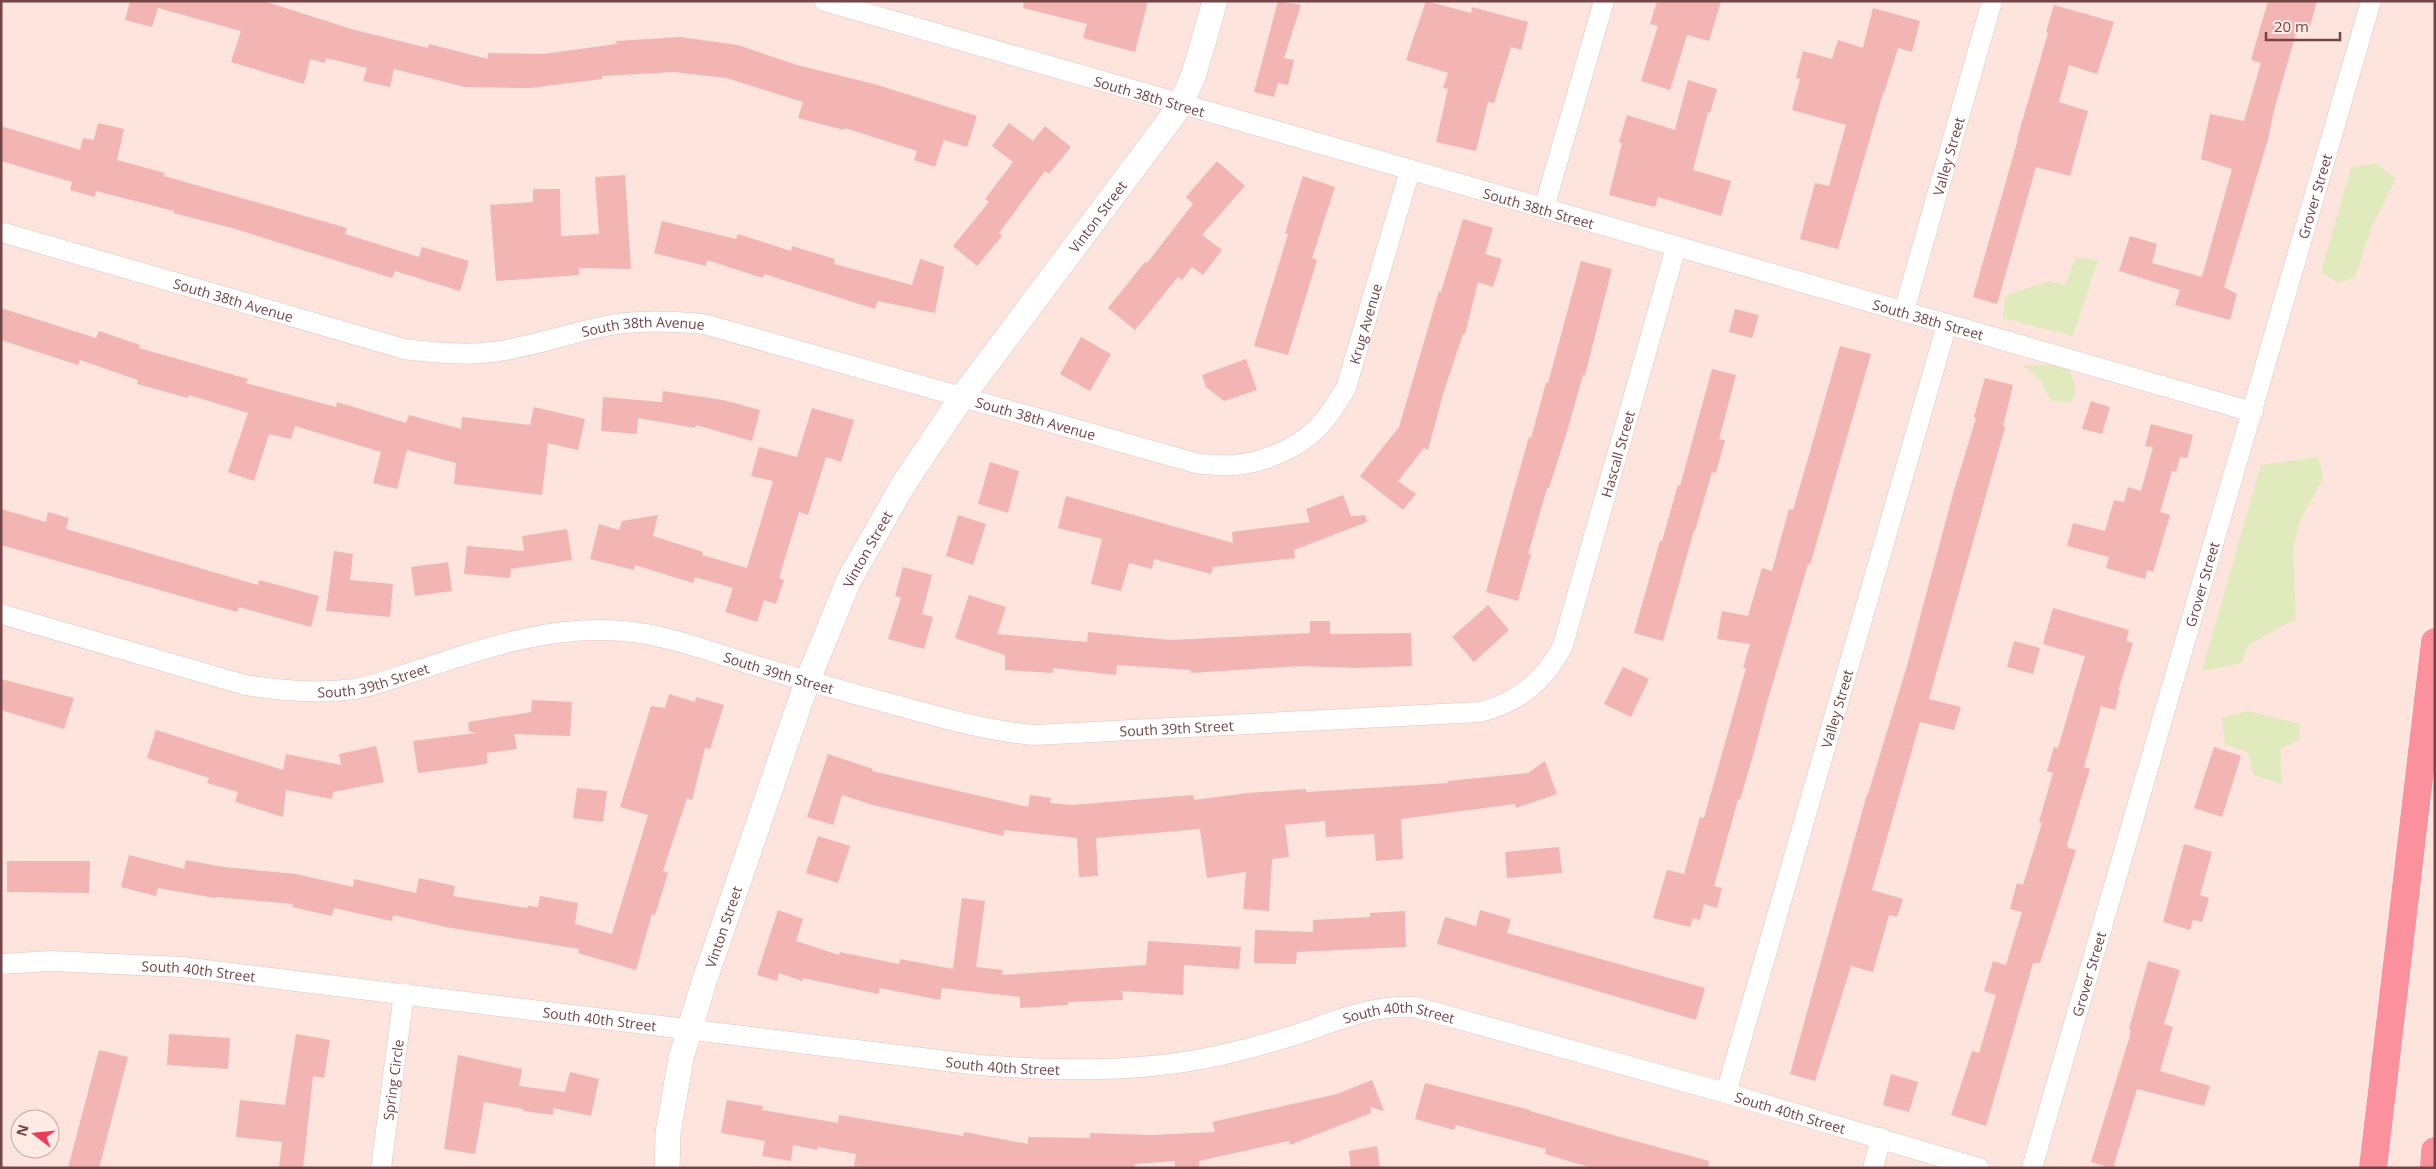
<svg xmlns="http://www.w3.org/2000/svg" width="2436" height="1169" font-family="'Open Sans',sans-serif">
	<rect width="100%" height="100%" fill="#fde4dd"/>
	<path fill="#e0eabc" d="M 2376,163 L 2396,179 L 2371,228 L 2355,277 L 2338,283 L 2321,272 L 2351,168 Z
		M 2076,257 L 2098,260 L 2073,336 L 2003,318 L 2005,296 L 2049,281 L 2065,285 Z
		M 2023,365 L 2068,365 L 2076,393 L 2071,402 L 2051,401 L 2040,380 Z
		M 2318,457 L 2323,478 L 2299,523 L 2293,550 L 2296,619 L 2248,645 L 2242,663 L 2202,671 L 2261,465 Z
		M 2248,711 L 2300,724 L 2299,740 L 2280,749 L 2282,784 L 2254,775 L 2248,752 L 2225,745 L 2222,718 Z"/>
	<path fill="#f3b5b4" d="M 130,1 L 264,1 L 351,29 L 428,48 L 429,44 L 488,59 L 488,53 L 543,54 L 617,44 L 616,41 L 680,37 L 738,45 L 797,65 L 874,84 L 977,116 L 967,147 L 944,140 L 935,167 L 914,160 L 917,151 L 845,128 L 844,130 L 798,118 L 803,102 L 726,78 L 674,72 L 602,76 L 602,79 L 530,88 L 465,87 L 394,69 L 390,87 L 363,81 L 367,68 L 326,58 L 325,63 L 310,59 L 304,84 L 231,62 L 241,31 L 158,8 L 152,27 L 125,20 Z
		M 1024,1 L 1148,1 L 1135,52 L 1083,38 L 1087,24 L 1023,8 Z
		M 1278,1 L 1301,5 L 1284,58 L 1294,60 L 1288,85 L 1278,83 L 1274,97 L 1254,92 Z
		M 1426,1 L 1471,13 L 1472,7 L 1528,22 L 1521,50 L 1511,47 L 1494,103 L 1488,102 L 1476,151 L 1436,142 L 1448,89 L 1443,88 L 1448,73 L 1406,60 Z
		M 1657,1 L 1721,1 L 1709,41 L 1687,35 L 1670,90 L 1641,81 L 1658,26 L 1650,24 Z
		M 2268,1 L 2317,1 L 2309,29 L 2298,26 L 2274,110 L 2268,139 L 2224,287 L 2237,294 L 2230,320 L 2175,305 L 2180,290 L 2119,271 L 2130,236 L 2157,244 L 2152,263 L 2202,277 L 2232,169 L 2201,159 L 2210,114 L 2244,121 L 2261,63 L 2251,60 Z
		M 2054,5 L 2114,22 L 2097,74 L 2069,65 L 2059,102 L 2088,111 L 2070,176 L 2036,167 L 1997,304 L 1973,297 L 2018,139 L 2017,139 L 2048,33 L 2046,32 Z
		M 1873,8 L 1920,21 L 1912,52 L 1898,48 L 1884,93 L 1883,93 L 1838,249 L 1800,239 L 1815,183 L 1829,186 L 1846,125 L 1792,110 L 1800,79 L 1796,78 L 1803,51 L 1832,59 L 1838,40 L 1863,48 Z
		M 1688,80 L 1717,89 L 1710,113 L 1708,112 L 1693,170 L 1731,181 L 1721,216 L 1658,197 L 1655,207 L 1609,195 L 1622,143 L 1619,142 L 1627,115 L 1675,130 Z
		M 98,123 L 124,129 L 117,160 L 165,173 L 164,176 L 347,228 L 345,234 L 419,257 L 422,247 L 469,261 L 460,291 L 395,271 L 392,278 L 232,228 L 173,213 L 174,211 L 96,191 L 95,197 L 70,190 L 72,182 L 1,161 L 1,126 L 80,150 L 83,138 L 94,140 Z
		M 1009,123 L 1033,141 L 1045,126 L 1071,147 L 1049,174 L 1045,171 L 999,233 L 1002,236 L 977,266 L 953,246 L 989,202 L 985,199 L 1013,162 L 992,146 Z
		M 1217,161 L 1245,186 L 1202,235 L 1222,250 L 1203,275 L 1192,267 L 1182,280 L 1178,277 L 1135,330 L 1108,308 L 1145,262 L 1147,263 L 1193,204 L 1186,197 Z
		M 625,175 L 631,269 L 579,268 L 579,275 L 496,281 L 490,205 L 533,202 L 533,189 L 560,189 L 561,236 L 599,234 L 595,177 Z
		M 1303,176 L 1335,187 L 1312,258 L 1317,260 L 1288,355 L 1254,346 L 1288,234 L 1285,233 Z
		M 1463,219 L 1493,228 L 1485,254 L 1502,259 L 1493,287 L 1478,282 L 1465,334 L 1463,334 L 1443,394 L 1428,450 L 1424,448 L 1398,481 L 1416,494 L 1403,510 L 1360,476 L 1399,427 L 1439,291 L 1441,292 Z
		M 662,221 L 736,239 L 738,234 L 791,251 L 792,246 L 835,259 L 834,264 L 912,285 L 920,259 L 944,267 L 935,313 L 878,301 L 875,309 L 764,274 L 763,278 L 707,260 L 706,266 L 654,253 Z
		M 1581,261 L 1612,269 L 1585,375 L 1583,375 L 1568,428 L 1549,488 L 1547,488 L 1528,554 L 1531,554 L 1518,601 L 1486,592 L 1517,479 L 1529,437 L 1531,438 L 1546,383 L 1548,383 Z
		M 1,308 L 96,338 L 99,331 L 140,345 L 139,348 L 248,379 L 246,383 L 336,407 L 337,402 L 406,423 L 409,415 L 461,429 L 462,417 L 530,425 L 534,407 L 585,419 L 578,450 L 548,443 L 542,495 L 454,484 L 456,463 L 407,450 L 397,489 L 373,483 L 381,452 L 295,426 L 291,439 L 269,434 L 254,481 L 228,472 L 248,413 L 189,395 L 188,398 L 137,384 L 138,380 L 80,360 L 78,365 L 1,340 Z
		M 1735,309 L 1759,315 L 1752,338 L 1729,332 Z
		M 1081,337 L 1111,354 L 1090,391 L 1060,374 Z
		M 1840,346 L 1871,354 L 1810,565 L 1808,564 L 1766,706 L 1756,745 L 1740,800 L 1738,799 L 1714,886 L 1722,888 L 1717,908 L 1704,904 L 1700,920 L 1693,918 L 1690,927 L 1653,918 L 1667,870 L 1684,874 L 1700,817 L 1704,818 L 1746,668 L 1743,668 L 1750,644 L 1717,639 L 1722,611 L 1748,616 L 1762,568 L 1772,571 L 1789,509 L 1793,510 L 1807,462 Z
		M 1246,359 L 1257,390 L 1224,401 L 1206,387 L 1202,375 Z
		M 1712,369 L 1736,375 L 1719,439 L 1725,440 L 1716,473 L 1712,472 L 1695,531 L 1694,530 L 1663,641 L 1634,633 L 1660,541 L 1662,541 L 1678,485 L 1680,486 Z
		M 1985,378 L 2013,385 L 2003,426 L 2005,427 L 1929,699 L 1961,707 L 1954,730 L 1920,722 L 1872,890 L 1903,899 L 1897,917 L 1889,915 L 1873,972 L 1851,966 L 1815,1081 L 1790,1074 L 1867,794 L 1868,794 L 1907,666 L 1953,494 L 1976,418 L 1974,417 Z
		M 663,391 L 723,400 L 760,410 L 752,441 L 696,425 L 695,428 L 638,418 L 637,434 L 601,431 L 603,397 L 662,402 Z
		M 2091,401 L 2110,407 L 2102,434 L 2082,429 Z
		M 812,408 L 854,420 L 841,462 L 826,457 L 808,515 L 799,512 L 779,578 L 784,580 L 776,604 L 764,600 L 757,622 L 725,612 L 733,588 L 695,577 L 693,583 L 635,565 L 634,570 L 590,559 L 599,524 L 619,530 L 622,521 L 658,515 L 653,536 L 703,552 L 702,555 L 747,568 L 773,481 L 751,476 L 759,447 L 797,457 Z
		M 2151,424 L 2193,435 L 2187,458 L 2180,457 L 2176,472 L 2172,471 L 2160,512 L 2170,515 L 2153,572 L 2147,570 L 2145,579 L 2106,568 L 2109,557 L 2067,546 L 2073,523 L 2105,531 L 2114,500 L 2124,502 L 2128,487 L 2141,491 L 2153,447 L 2145,446 Z
		M 990,462 L 1019,471 L 1008,513 L 978,504 Z
		M 1343,495 L 1351,516 L 1365,515 L 1367,522 L 1294,550 L 1295,558 L 1213,567 L 1211,574 L 1154,559 L 1152,569 L 1129,563 L 1121,591 L 1091,584 L 1102,539 L 1058,528 L 1066,496 L 1233,543 L 1232,532 L 1310,522 L 1306,509 Z
		M 1,509 L 46,522 L 48,512 L 69,518 L 66,529 L 258,585 L 259,580 L 319,596 L 311,627 L 239,607 L 237,612 L 1,545 Z
		M 958,515 L 986,524 L 973,565 L 946,556 Z
		M 567,529 L 572,560 L 511,569 L 510,578 L 464,574 L 467,546 L 524,551 L 522,536 Z
		M 334,551 L 353,554 L 350,580 L 393,584 L 390,617 L 326,611 Z
		M 448,562 L 452,591 L 415,596 L 411,567 Z
		M 903,567 L 932,575 L 922,614 L 933,617 L 924,649 L 888,639 L 901,598 L 895,596 Z
		M 969,595 L 1006,607 L 997,634 L 1087,642 L 1088,632 L 1170,640 L 1310,633 L 1310,621 L 1330,621 L 1330,634 L 1411,633 L 1412,666 L 1356,668 L 1301,666 L 1191,673 L 1191,670 L 1117,665 L 1116,675 L 1053,668 L 1053,673 L 1005,670 L 1005,655 L 955,638 Z
		M 1488,605 L 1509,630 L 1474,662 L 1452,637 Z
		M 2053,608 L 2129,630 L 2126,641 L 2133,643 L 2118,691 L 2120,691 L 2115,710 L 2101,706 L 2084,767 L 2090,769 L 2067,844 L 2068,848 L 2076,850 L 2040,963 L 2033,963 L 1986,1126 L 1951,1115 L 1972,1051 L 1979,1053 L 1996,995 L 1984,991 L 1993,961 L 2006,965 L 2022,912 L 2010,909 L 2017,883 L 2023,885 L 2042,823 L 2039,822 L 2053,773 L 2047,771 L 2054,747 L 2058,748 L 2085,656 L 2043,644 Z
		M 2014,641 L 2040,648 L 2033,674 L 2007,667 Z
		M 1623,667 L 1649,679 L 1631,717 L 1604,704 Z
		M 1,679 L 74,698 L 64,729 L 1,710 Z
		M 669,694 L 695,702 L 696,697 L 724,705 L 710,749 L 705,748 L 692,800 L 687,798 L 663,871 L 668,873 L 655,915 L 652,914 L 636,970 L 578,953 L 579,949 L 446,927 L 393,915 L 392,921 L 334,908 L 332,916 L 292,907 L 293,904 L 216,897 L 215,898 L 158,888 L 156,896 L 121,887 L 129,855 L 184,869 L 186,860 L 224,867 L 296,874 L 353,887 L 354,879 L 416,893 L 419,878 L 455,886 L 453,896 L 527,908 L 528,906 L 538,907 L 540,896 L 578,903 L 575,924 L 612,934 L 648,815 L 620,807 L 651,706 L 665,708 Z
		M 532,700 L 572,702 L 570,736 L 514,734 L 517,749 L 487,753 L 487,764 L 418,773 L 413,741 L 476,733 L 469,731 L 468,722 L 531,712 Z
		M 156,730 L 283,770 L 286,754 L 341,765 L 339,754 L 376,746 L 384,782 L 333,792 L 332,799 L 286,790 L 283,817 L 235,802 L 238,792 L 207,783 L 209,778 L 147,758 Z
		M 2214,747 L 2241,756 L 2222,817 L 2194,808 Z
		M 828,754 L 873,769 L 872,771 L 1028,807 L 1030,795 L 1051,798 L 1050,803 L 1072,805 L 1193,795 L 1194,800 L 1248,793 L 1306,789 L 1306,792 L 1448,783 L 1447,781 L 1528,773 L 1545,761 L 1557,794 L 1516,808 L 1515,804 L 1401,819 L 1403,859 L 1376,861 L 1374,834 L 1326,837 L 1325,821 L 1285,825 L 1289,857 L 1272,859 L 1269,911 L 1243,909 L 1246,872 L 1207,878 L 1200,829 L 1096,838 L 1098,876 L 1079,877 L 1077,838 L 1005,830 L 1003,836 L 873,805 L 842,795 L 833,825 L 807,817 Z
		M 577,788 L 607,791 L 603,822 L 573,818 Z
		M 818,836 L 850,846 L 838,883 L 806,873 Z
		M 2184,844 L 2212,852 L 2200,895 L 2209,898 L 2202,922 L 2193,920 L 2190,930 L 2163,922 Z
		M 1559,847 L 1562,873 L 1507,878 L 1505,852 Z
		M 7,861 L 90,861 L 89,893 L 7,892 Z
		M 962,898 L 985,901 L 976,967 L 1003,970 L 1002,975 L 1146,965 L 1148,941 L 1241,947 L 1239,969 L 1184,965 L 1183,995 L 1122,991 L 1123,1000 L 1068,1002 L 1068,1005 L 1020,1008 L 1020,997 L 942,988 L 940,1000 L 880,988 L 878,994 L 803,978 L 802,981 L 779,973 L 777,981 L 757,975 L 778,910 L 803,919 L 796,941 L 839,955 L 840,952 L 899,964 L 900,959 L 953,969 Z
		M 1480,910 L 1511,919 L 1507,933 L 1705,988 L 1696,1020 L 1437,944 L 1445,917 L 1476,926 Z
		M 1405,911 L 1406,947 L 1297,952 L 1296,964 L 1254,963 L 1255,930 L 1313,932 L 1313,920 L 1370,917 L 1370,913 Z
		M 2148,961 L 2180,970 L 2164,1024 L 2173,1027 L 2160,1071 L 2210,1086 L 2204,1106 L 2137,1089 L 2113,1168 L 2110,1168 L 2091,1162 L 2129,1039 L 2131,1030 L 2129,1029 Z
		M 169,1034 L 230,1038 L 228,1069 L 167,1065 Z
		M 296,1034 L 330,1040 L 324,1078 L 313,1076 L 303,1168 L 279,1168 L 282,1142 L 236,1137 L 240,1100 L 285,1105 Z
		M 99,1050 L 128,1057 L 99,1168 L 68,1168 Z
		M 458,1055 L 522,1069 L 519,1086 L 565,1092 L 570,1072 L 599,1079 L 591,1116 L 553,1108 L 553,1115 L 523,1111 L 523,1109 L 484,1102 L 475,1154 L 444,1149 Z
		M 1891,1074 L 1918,1082 L 1909,1112 L 1883,1105 Z
		M 1372,1080 L 1384,1111 L 1370,1107 L 1371,1113 L 1290,1145 L 1289,1141 L 1199,1161 L 1199,1168 L 1175,1168 L 1175,1161 L 1135,1164 L 1134,1168 L 866,1168 L 854,1166 L 856,1154 L 818,1147 L 817,1150 L 793,1145 L 791,1161 L 762,1156 L 765,1141 L 721,1133 L 727,1100 L 763,1106 L 762,1110 L 838,1123 L 839,1115 L 963,1136 L 964,1132 L 1028,1144 L 1028,1137 L 1090,1138 L 1090,1133 L 1152,1135 L 1215,1132 L 1212,1122 L 1337,1094 Z
		M 1425,1083 L 1530,1110 L 1530,1111 L 1613,1135 L 1709,1161 L 1708,1168 L 1592,1168 L 1545,1154 L 1546,1149 L 1456,1125 L 1454,1130 L 1415,1119 Z
		M 1377,1146 L 1380,1168 L 1351,1168 L 1349,1151 Z"/>
	<g fill="none" stroke-linecap="round" stroke-linejoin="round">
		<g stroke="#e6c2be" stroke-width="21">
			<g id="minor">
				<path id="s1" d="M 824,1 C 1300,141 1777,275 2253,412"/>
				<path d="M 1544,208 L 1604,1"/>
				<path id="s2" d="M 1,232 L 404,349 C 433,352 463,356 492,352 C 534,347 574,331 616,324 C 645,320 674,321 704,324 L 1199,464 C 1211,464 1223,466 1234,465 C 1268,462 1306,445 1327,417 C 1334,408 1340,398 1346,388 L 1410,170"/>
				<path id="s3" d="M 1904,311 L 1992,1"/>
				<path id="s4" d="M 1,614 L 245,685 C 282,691 318,694 355,689 C 378,685 402,675 425,668 C 490,646 554,625 624,631 C 669,635 714,653 757,666 C 805,681 854,694 903,707 C 946,719 989,731 1034,735 L 1480,712 C 1518,703 1545,681 1563,645 L 1676,247"/>
				<path id="s5" d="M 1,964 L 51,961 L 182,967 L 979,1065 C 1059,1071 1142,1073 1221,1055 C 1247,1049 1273,1042 1298,1034 C 1336,1021 1374,1004 1415,1007 L 1726,1093 L 1979,1168"/>
				<path id="s6" d="M 1726,1093 L 1947,324"/>
				<path id="s7" d="M 381,1168 L 404,993"/>
				<path d="M 1873,1168 L 1881,1138"/>
				<path id="s8" d="M 2032,1168 L 2371,1"/>
			</g>
		</g>
		<g stroke="#e6c2be" stroke-width="26">
			<g id="tertiary">
				<path id="s9" d="M 667,1168 L 668,1133 L 681,1058 L 704,982 L 807,682 L 849,580 L 903,485 L 962,397 L 1180,106 L 1194,74 L 1215,1"/>
			</g>
		</g>
		<g stroke="#fff" stroke-width="29">
			<path id="motorway" d="M 2373,1168 L 2435,642
				M 2434,1168 L 2435,1151"/>
		</g>
		<use href="#minor" stroke="#fff" stroke-width="20"/>
		<use href="#tertiary" stroke="#fff" stroke-width="25"/>
		<use href="#motorway" stroke="#fa919d" stroke-width="28"/>
	</g>
	<g text-anchor="middle" dominant-baseline="central" stroke-width="5" stroke-linejoin="round" paint-order="stroke">
		<g font-size="14" fill="#734546" stroke="#ffeae4">
			<text stroke="none"><textPath href="#s1" startOffset="339">South 38th Street</textPath></text>
			<text stroke="none"><textPath href="#s3" startOffset="161">Valley Street</textPath></text>
			<text stroke="none"><textPath href="#s8" startOffset="1012">Grover Street</textPath></text>
			<text stroke="none"><textPath href="#s1" startOffset="744">South 38th Street</textPath></text>
			<text stroke="none"><textPath href="#s9" startOffset="1059">Vinton Street</textPath></text>
			<text stroke="none"><textPath href="#s2" startOffset="242">South 38th Avenue</textPath></text>
			<text stroke="none"><textPath href="#s1" startOffset="1149">South 38th Street</textPath></text>
			<text stroke="none"><textPath href="#s2" startOffset="1482">Krug Avenue</textPath></text>
			<text stroke="none"><textPath href="#s2" startOffset="662">South 38th Avenue</textPath></text>
			<text stroke="none"><textPath href="#s2" startOffset="1068">South 38th Avenue</textPath></text>
			<text stroke="none"><textPath href="#s4" startOffset="1821">Hascall Street</textPath></text>
			<text stroke="none"><textPath href="#s9" startOffset="654">Vinton Street</textPath></text>
			<text stroke="none"><textPath href="#s8" startOffset="608">Grover Street</textPath></text>
			<text stroke="none"><textPath href="#s4" startOffset="802">South 39th Street</textPath></text>
			<text stroke="none"><textPath href="#s4" startOffset="384">South 39th Street</textPath></text>
			<text stroke="none"><textPath href="#s6" startOffset="400">Valley Street</textPath></text>
			<text stroke="none"><textPath href="#s4" startOffset="1208">South 39th Street</textPath></text>
			<text stroke="none"><textPath href="#s9" startOffset="249">Vinton Street</textPath></text>
			<text stroke="none"><textPath href="#s5" startOffset="198">South 40th Street</textPath></text>
			<text stroke="none"><textPath href="#s8" startOffset="202">Grover Street</textPath></text>
			<text stroke="none"><textPath href="#s5" startOffset="602">South 40th Street</textPath></text>
			<text stroke="none"><textPath href="#s5" startOffset="1412">South 40th Street</textPath></text>
			<text stroke="none"><textPath href="#s5" startOffset="1008">South 40th Street</textPath></text>
			<text stroke="none"><textPath href="#s7" startOffset="89">Spring Circle</textPath></text>
			<text stroke="none"><textPath href="#s5" startOffset="1818">South 40th Street</textPath></text>
		</g>
	</g>
	<rect width="2436" height="1169" fill="none" stroke="#734546" stroke-width="5"/>
	<g transform="translate(35 1134) rotate(286)"><circle r="24" fill="#ffeae4" stroke="#c7a8a5"/>
	<path d="M0-4L9 19L0 12L-9 19Z" fill="#ed3c58"/>
	<text y="-8" font-size="14" font-weight="bold" text-anchor="middle" fill="#734546">N</text>
	</g>
	<path d="M2266 32v8h74v-8" fill="none" stroke="#734546" stroke-width="2.5"/>
	<text x="2274" y="32" font-size="15" fill="#734546" stroke="#ffeae4" stroke-width="4" paint-order="stroke">20 m</text>
</svg>
